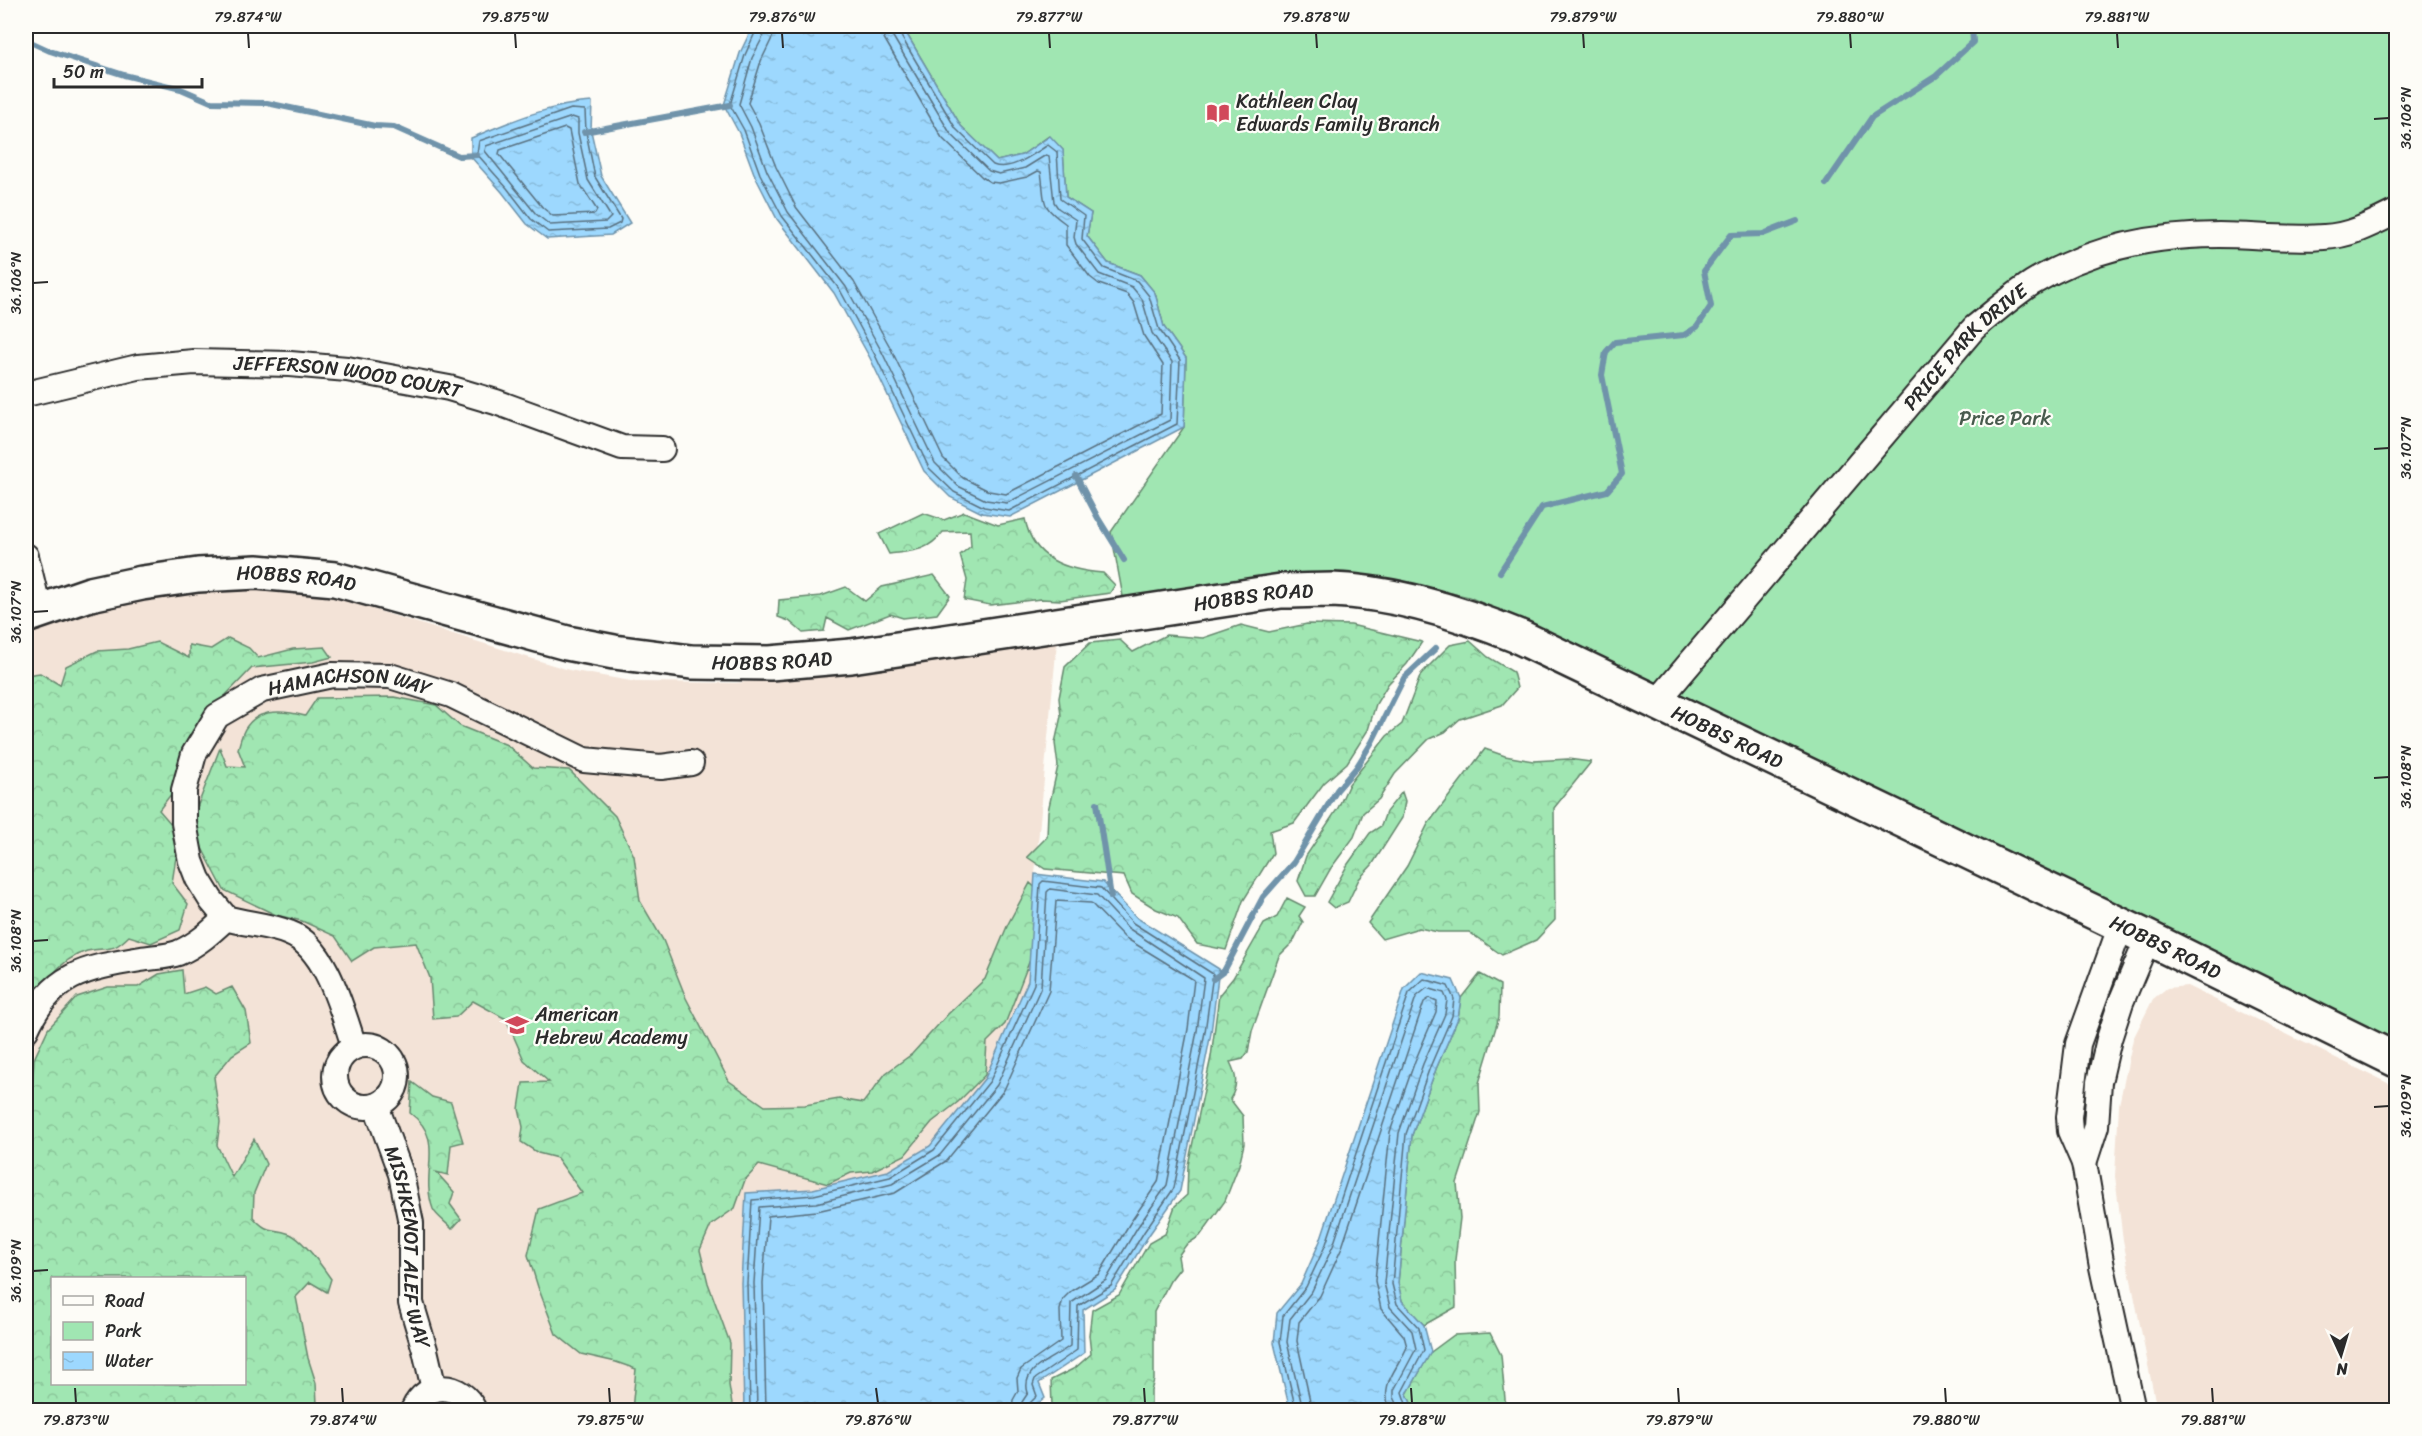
<svg xmlns="http://www.w3.org/2000/svg" width="2422" height="1436" font-family="Sriracha,sans-serif">
	<defs>
		<pattern id="forest-crowns" width="20" height="18" patternUnits="userSpaceOnUse" patternTransform="scale(1.5)"><rect width="20" height="18" fill="#a0e6b2"/><path d="M2 6a3 3 0 1 1 6 0M12 15a3 3 0 1 1 6 0" fill="none" stroke="#8ac599"/></pattern>
		<pattern id="water-ripples" width="26" height="14" patternUnits="userSpaceOnUse" patternTransform="scale(1.5)"><rect width="26" height="14" fill="#9dd8fe"/><path d="M2 4q2-2 4 0t4 0M15 11q2-2 4 0t4 0" fill="none" stroke="#87bada"/></pattern>
	</defs>
	<rect width="100%" height="100%" fill="#fdfcf7"/>
	<filter id="ink" filterUnits="userSpaceOnUse"><feTurbulence type="fractalNoise" baseFrequency=".0167" numOctaves="2"/><feDisplacementMap in="SourceGraphic" scale="12" xChannelSelector="R" yChannelSelector="G"/><feConvolveMatrix kernelMatrix="1 2 1 2 8 2 1 2 1" color-interpolation-filters="sRGB"/></filter>
	<g filter="url(#ink)">
		<path fill="#f3e3d7" fill-rule="evenodd" d="M 259,589 L 337,598 L 569,670 L 636,682 L 736,683 L 872,669 L 1057,642 L 1035,874 L 1028,981 L 985,1078 L 930,1146 L 888,1171 L 813,1189 L 746,1193 L 741,1283 L 744,1410 L 26,1410 L 26,634 L 93,609 L 146,599 L 201,591 ZM 52,1278 L 244,1278 L 244,1384 L 52,1384 Z
			M 2187,986 L 2396,1087 L 2396,1410 L 2157,1410 L 2123,1240 L 2115,1176 L 2119,1105 L 2133,1039 L 2153,999 L 2167,988 Z"/>
		<path fill="url(#forest-crowns)" stroke="#66886e" stroke-width="1.5" fill-rule="evenodd" d="M 964,512 L 998,525 L 1025,519 C 1033,560 1066,570 1103,573 L 1115,585 L 1110,593 L 1060,600 L 1041,599 L 990,605 L 964,600 L 967,580 L 960,555 L 971,546 L 970,531 L 943,532 C 927,552 913,551 889,554 L 879,534 L 923,513 L 944,520 Z
			M 934,575 L 950,596 L 937,614 L 903,618 L 890,614 L 849,630 L 827,618 L 824,631 L 803,633 L 789,621 L 778,617 L 779,600 L 821,596 L 846,587 L 865,601 L 882,587 Z
			M 1307,624 L 1351,625 L 1422,642 L 1407,664 L 1388,684 L 1376,704 L 1368,730 L 1347,763 L 1324,783 L 1294,823 L 1270,831 L 1273,853 L 1243,901 L 1226,950 L 1197,944 L 1178,918 L 1156,909 L 1132,894 L 1124,876 L 1045,869 L 1027,857 L 1047,837 L 1048,811 L 1058,766 L 1055,743 L 1061,716 L 1059,698 L 1065,667 L 1090,643 L 1120,640 L 1133,652 L 1166,635 L 1203,638 L 1241,625 L 1269,632 Z
			M 228,638 L 249,648 L 258,658 L 293,649 L 325,647 L 332,657 L 313,662 L 252,668 L 197,725 L 175,789 L 159,810 L 172,825 L 176,857 L 172,883 L 188,904 L 180,930 L 151,943 L 129,936 C 111,954 108,946 87,951 C 58,959 40,989 26,1013 L 26,675 L 40,673 L 60,685 L 66,666 L 97,651 L 128,649 L 157,642 L 189,658 L 189,645 L 211,649 Z
			M 1470,641 L 1488,657 L 1513,672 L 1517,688 L 1502,705 L 1460,719 L 1445,732 L 1429,739 L 1395,774 L 1379,799 L 1363,813 L 1354,837 L 1331,868 L 1315,896 L 1306,896 L 1298,881 L 1306,856 L 1338,808 L 1349,784 L 1387,736 L 1402,724 L 1421,674 L 1450,645 Z
			M 394,697 L 436,705 L 460,726 L 507,745 L 533,768 L 569,770 L 615,816 L 634,856 L 640,901 L 663,940 L 686,998 L 729,1081 L 765,1106 L 805,1105 L 839,1099 L 863,1103 L 886,1073 L 912,1054 L 948,1014 L 985,979 L 1008,924 L 1030,883 L 1052,903 L 1005,1024 L 987,1042 L 985,1075 L 958,1102 L 932,1122 L 905,1155 L 872,1171 L 851,1173 L 828,1184 L 759,1165 L 745,1180 L 735,1208 L 711,1225 L 700,1250 L 708,1283 L 730,1343 L 729,1385 L 733,1410 L 632,1410 L 636,1369 L 616,1362 L 581,1354 L 556,1334 L 538,1287 L 528,1255 L 539,1209 L 582,1193 L 557,1158 L 538,1153 L 521,1142 L 523,1127 L 519,1109 L 523,1083 L 549,1082 L 524,1060 L 506,1019 L 473,1001 L 456,1017 L 433,1019 L 430,978 L 416,943 L 374,947 L 352,961 L 335,936 L 302,921 L 276,915 L 224,890 L 202,848 L 193,818 L 220,748 L 227,766 L 245,767 L 238,749 C 240,742 242,732 247,726 C 260,708 286,711 305,716 L 317,698 Z
			M 1485,749 L 1505,756 L 1533,761 L 1568,759 L 1591,762 L 1554,808 L 1555,920 L 1536,940 L 1502,955 L 1469,932 L 1438,932 L 1419,928 L 1382,939 L 1368,923 L 1407,866 L 1428,824 Z
			M 1402,792 L 1405,801 L 1402,818 L 1372,865 L 1359,879 L 1348,902 L 1334,908 L 1327,902 L 1348,864 L 1370,833 L 1381,826 L 1386,812 Z
			M 1287,898 L 1305,907 L 1299,916 L 1303,922 L 1293,942 L 1279,956 L 1252,1031 L 1248,1052 L 1243,1059 L 1230,1062 C 1237,1076 1238,1086 1230,1099 L 1243,1116 L 1244,1144 L 1239,1165 L 1225,1201 L 1200,1236 L 1186,1245 L 1178,1256 L 1180,1268 L 1170,1281 L 1154,1312 L 1154,1380 L 1151,1391 L 1151,1410 L 1041,1410 L 1042,1408 L 1052,1406 L 1051,1380 L 1075,1368 L 1091,1354 L 1089,1335 L 1092,1310 L 1119,1295 L 1149,1243 L 1165,1234 L 1175,1206 L 1187,1195 L 1188,1165 L 1211,1057 L 1219,995 L 1233,978 L 1264,924 L 1277,917 Z
			M 182,970 L 184,994 L 205,987 L 216,994 L 232,987 L 246,1011 L 251,1043 L 232,1055 L 214,1077 L 220,1122 L 217,1145 L 232,1177 L 254,1139 L 266,1164 L 254,1193 L 253,1217 C 270,1236 271,1226 290,1234 C 304,1240 322,1266 331,1279 L 327,1292 L 310,1282 L 296,1297 L 308,1358 L 316,1383 L 317,1404 L 308,1410 L 46,1410 L 42,1404 L 41,1410 L 26,1410 L 26,1103 L 32,1095 L 34,1059 L 48,1029 L 77,997 L 108,987 L 138,987 L 159,974 ZM 52,1278 L 244,1278 L 244,1384 L 52,1384 Z
			M 1480,974 L 1500,985 L 1499,1017 L 1479,1083 L 1480,1112 L 1457,1183 L 1460,1218 L 1455,1260 L 1456,1307 L 1424,1325 L 1402,1301 L 1398,1283 L 1412,1135 L 1436,1069 L 1458,1018 L 1461,998 Z
			M 412,1082 L 432,1097 L 451,1102 L 463,1142 L 451,1145 L 448,1175 L 436,1172 L 454,1192 L 450,1204 L 461,1219 L 452,1229 C 447,1223 436,1216 433,1209 C 419,1171 447,1140 410,1113 Z
			M 1490,1333 L 1501,1355 L 1506,1410 L 1414,1410 L 1407,1394 L 1431,1352 L 1454,1335 Z"/>
		<path fill="#a0e6b2" stroke="#66886e" stroke-width="1.5" d="M 902,26 L 2387,26 L 2396,29 L 2396,1045 L 1583,649 L 1469,597 L 1392,580 L 1281,576 L 1123,597 L 1111,532 L 1184,427 L 1186,358 L 1164,327 L 1155,293 L 1140,275 L 1108,263 L 1087,236 L 1091,213 L 1066,197 L 1063,150 L 1049,136 L 1022,155 L 997,161 L 961,126 Z"/>
		<path fill="url(#water-ripples)" stroke="#6f93aa" stroke-width="1.5" d="M 753,26 L 902,26 L 961,126 L 997,161 L 1022,155 L 1050,136 L 1063,150 L 1066,197 L 1091,213 L 1087,236 L 1108,263 L 1140,275 L 1155,293 L 1164,327 L 1186,358 L 1184,427 L 1010,517 L 982,513 L 950,497 L 924,471 L 870,358 L 834,293 L 777,219 L 755,176 L 739,133 L 724,105 L 740,53 Z
			M 592,102 L 591,131 L 601,176 L 630,223 L 611,235 L 547,239 L 527,224 L 502,192 L 471,157 L 471,138 C 509,122 550,104 592,102 Z
			M 1035,874 L 1103,882 L 1137,918 L 1219,969 L 1211,1033 L 1180,1191 L 1149,1235 L 1115,1290 L 1083,1310 L 1084,1353 L 1039,1383 L 1045,1398 L 1034,1407 L 1034,1410 L 744,1410 L 741,1283 L 746,1193 L 813,1189 L 888,1171 L 930,1146 L 985,1078 L 1028,981 Z
			M 1421,972 L 1453,980 L 1461,998 L 1458,1018 L 1436,1069 L 1412,1135 L 1398,1283 L 1402,1301 L 1424,1325 L 1431,1352 L 1407,1394 L 1414,1410 L 1290,1410 L 1274,1343 L 1277,1313 L 1301,1284 L 1320,1241 L 1404,989 Z"/>
		<g fill="none" stroke-linecap="round" stroke-linejoin="round">
			<path stroke="#59707f" stroke-width="1.5" d="M 758,26 L 745,55 L 730,105 L 744,130 L 760,174 L 782,216 L 840,290 L 875,355 L 929,468 L 954,492 L 984,507 L 1009,511 L 1177,424 L 1180,360 L 1159,329 L 1149,296 L 1137,281 L 1104,268 L 1082,239 L 1084,216 L 1060,199 L 1057,152 L 1048,145 C 1033,154 1011,172 993,165 L 956,129 L 898,31 L 898,26
				M 766,26 L 765,33 L 752,58 L 739,104 L 751,127 L 767,171 L 788,212 L 846,287 L 882,352 L 935,463 L 958,486 L 986,500 L 1007,503 L 1170,420 L 1172,362 L 1152,333 L 1142,299 L 1132,287 L 1099,274 L 1076,244 L 1074,237 L 1076,220 L 1058,208 L 1054,202 L 1049,156 L 1046,155 L 1025,168 L 999,174 L 989,171 L 950,133 L 892,35 L 890,26
				M 775,26 L 774,34 L 761,61 L 748,103 L 759,123 L 776,167 L 796,207 L 854,282 L 890,347 L 943,458 L 963,478 L 989,491 L 1006,494 L 1161,414 L 1163,365 L 1144,336 L 1134,303 L 1127,294 L 1099,284 L 1090,277 L 1066,245 L 1066,224 C 1038,204 1046,203 1041,172 L 1038,171 L 1027,177 L 999,183 L 990,182 L 982,177 L 942,138 L 884,38 L 881,26
				M 571,109 L 585,110 L 586,132 L 595,177 L 621,219 L 620,223 L 608,229 L 548,232 L 531,219 L 507,188 L 477,154 L 479,141 Z
				M 572,117 L 578,119 L 578,133 L 588,180 L 611,217 L 606,222 L 550,225 L 536,214 L 485,151 L 486,146 Z
				M 565,128 L 569,130 L 580,184 L 597,210 L 595,214 L 553,216 L 543,208 L 499,154 L 500,150 L 506,148 Z
				M 750,1410 L 747,1283 L 752,1200 L 814,1195 L 890,1177 L 934,1150 L 990,1081 L 1034,984 L 1040,884 L 1043,881 L 1101,888 L 1133,923 L 1213,974 L 1205,1032 L 1174,1188 L 1144,1232 L 1111,1286 L 1078,1306 L 1077,1350 L 1035,1379 L 1033,1385 L 1037,1396 L 1029,1404 L 1028,1410
				M 757,1410 L 754,1283 L 759,1207 L 816,1203 L 892,1184 L 940,1155 L 997,1085 L 1041,987 L 1047,892 L 1050,889 L 1097,895 L 1128,928 L 1204,978 L 1197,1031 L 1167,1185 L 1137,1228 L 1106,1280 L 1071,1303 L 1070,1346 C 1053,1359 1020,1368 1028,1393 L 1022,1402 L 1021,1410
				M 766,1410 L 763,1283 L 768,1216 L 817,1211 L 895,1193 L 946,1161 L 1004,1090 L 1049,991 L 1056,901 L 1091,903 L 1124,937 L 1194,980 L 1188,1029 L 1158,1182 L 1130,1223 L 1099,1274 L 1071,1291 L 1063,1299 L 1060,1310 L 1061,1341 L 1021,1369 L 1017,1378 L 1018,1391 L 1013,1400 L 1012,1410
				M 1296,1410 L 1280,1342 L 1283,1316 L 1306,1287 L 1326,1244 L 1409,993 L 1424,979 L 1448,986 L 1454,999 L 1452,1016 L 1430,1067 L 1406,1134 L 1392,1284 L 1397,1304 L 1419,1328 L 1424,1350 L 1402,1392 L 1408,1410
				M 1303,1410 L 1287,1342 L 1290,1319 L 1312,1291 L 1333,1246 L 1416,997 L 1427,988 L 1444,993 L 1447,1000 L 1445,1014 L 1423,1064 L 1399,1133 L 1384,1283 L 1390,1307 L 1412,1331 L 1416,1349 L 1394,1390 L 1394,1397 L 1400,1410
				M 1312,1410 L 1297,1341 L 1299,1322 L 1320,1296 L 1341,1250 L 1424,1002 L 1430,998 L 1437,1001 L 1436,1012 L 1415,1061 L 1390,1132 L 1375,1281 L 1381,1309 L 1404,1336 L 1407,1347 C 1397,1371 1379,1383 1390,1410"/>
			<path stroke="#6f93aa" stroke-width="6" d="M 26,40 L 50,51 L 124,75 L 181,89 L 211,102 L 267,103 L 375,126 L 394,127 L 459,156 L 477,155
				M 584,132 L 730,105
				M 1826,184 L 1872,117 L 1936,76 L 1973,42 L 1972,26
				M 1076,476 L 1098,518 L 1124,560
				M 1500,572 L 1542,507 L 1607,491 L 1622,474 L 1602,375 L 1606,352 L 1615,342 L 1684,335 L 1697,327 L 1711,306 L 1704,271 L 1731,235 L 1763,234 L 1797,221
				M 1097,803 L 1111,897
				M 1213,979 L 1224,971 L 1263,897 L 1294,862 L 1337,790 L 1356,768 L 1372,742 L 1404,678 L 1436,648"/>
			<g stroke="#2b2b2b" stroke-width="28">
				<g id="street">
					<path id="s1" d="M 26,394 L 138,367 L 194,362 L 290,364 L 347,369 L 449,388 L 496,402 L 622,448 L 662,449"/>
					<path d="M 26,556 L 39,610"/>
					<path id="s2" d="M 1657,702 L 1974,328 C 1993,313 2012,296 2032,283 C 2088,249 2154,235 2219,235 C 2254,235 2290,240 2324,237 C 2350,236 2374,223 2396,212"/>
					<path id="s3" d="M 226,918 L 211,900 L 198,879 L 191,861 L 184,823 L 184,790 L 194,754 L 217,716 L 262,690 L 332,675 L 390,676 L 451,695 L 584,760 L 661,767 L 691,763"/>
					<path d="M 226,918 C 246,924 270,925 289,933 C 327,947 342,1011 354,1046"/>
					<path d="M 2121,925 L 2078,1044 L 2069,1117 L 2070,1131 L 2084,1163 L 2102,1267 L 2133,1410"/>
					<path d="M 26,1030 C 51,974 85,968 141,959 C 153,957 167,957 178,953 C 197,945 211,932 226,918"/>
					<circle cx="366" cy="1076" r="31"/>
					<path id="s4" d="M 376,1106 L 401,1174 L 411,1223 L 411,1303 L 425,1350 L 434,1389"/>
					<path d="M 2084,1163 L 2096,1126 L 2099,1082 L 2109,1039 L 2121,1002 L 2148,938"/>
					<path d="M 413,1410 C 426,1380 461,1382 474,1410"/>
				</g>
			</g>
			<g stroke="#2b2b2b" stroke-width="38">
				<g id="secondary">
					<path id="s5" d="M 26,616 L 90,594 L 142,583 L 198,575 L 257,572 L 335,579 L 567,643 L 614,652 L 691,662 L 770,663 L 851,656 L 1281,591 C 1298,591 1315,590 1332,590 C 1396,592 1461,613 1520,637 L 2148,938 L 2396,1060"/>
				</g>
			</g>
			<use href="#street" stroke="#fdfcf7" stroke-width="24"/>
			<use href="#secondary" stroke="#fdfcf7" stroke-width="33"/>
		</g>
	</g>
	<path fill="none" stroke="#2b2b2b" stroke-width="2" d="M 248,33 L 249,48M 515,33 L 516,48M 782,33 L 783,48M 1049,33 L 1050,48M 1316,33 L 1317,48M 1583,33 L 1584,48M 1850,33 L 1851,48M 2117,33 L 2118,48M 2374,119 L 2389,118M 33,283 L 48,282M 2374,449 L 2389,448M 33,612 L 48,611M 2374,778 L 2389,777M 33,941 L 48,940M 2374,1107 L 2389,1106M 33,1271 L 48,1270M 75,1388 L 76,1403M 342,1388 L 343,1403M 609,1388 L 610,1403M 876,1388 L 878,1403M 1144,1388 L 1145,1403M 1411,1388 L 1412,1403M 1678,1388 L 1679,1403M 1945,1388 L 1946,1403M 2212,1388 L 2213,1403"/>
	<defs>
		<g id="library-bare" transform="scale(1.8)"><path d="M-6-4Q-3-5.5-.7-3.5V5Q-3 3-6 4ZM6-4Q3-5.5 .7-3.5V5Q3 3 6 4Z" fill="#d1495b" stroke="#fdfcf7" stroke-width="2.5" paint-order="stroke"/></g>
		<g id="school-bare" transform="scale(1.8)"><path d="M0-5L7-2L0 1L-7-2ZM-4 1L0 2.5L4 1V4Q0 6-4 4Z" fill="#d1495b" stroke="#fdfcf7" stroke-width="2.5" paint-order="stroke"/></g>
	</defs>
	<g fill-rule="evenodd">
		<use href="#library-bare" x="1218" y="113"/>
		<use href="#school-bare" x="517" y="1025"/>
	</g>
	<g text-anchor="middle" dominant-baseline="central" stroke-width="4.5" stroke-linejoin="round" paint-order="stroke">
		<g font-size="20" fill="#2b2b2b" stroke="#fdfcf7" text-anchor="start">
			<text x="1236" y="101">Kathleen Clay<tspan x="1236" dy="23">Edwards Family Branch</tspan></text>
			<text x="535" y="1014">American<tspan x="535" dy="23">Hebrew Academy</tspan></text>
		</g>
		<g font-size="20" fill="#2b2b2b" stroke="#fdfcf7">
			<text stroke="none"><textPath href="#s2" startOffset="471">PRICE PARK DRIVE</textPath></text>
			<text stroke="none"><textPath href="#s1" startOffset="326">JEFFERSON WOOD COURT</textPath></text>
			<text stroke="none"><textPath href="#s5" startOffset="276">HOBBS ROAD</textPath></text>
			<text stroke="none"><textPath href="#s5" startOffset="1248">HOBBS ROAD</textPath></text>
			<text stroke="none"><textPath href="#s5" startOffset="762">HOBBS ROAD</textPath></text>
			<text stroke="none"><textPath href="#s3" startOffset="362">HAMACHSON WAY</textPath></text>
			<text stroke="none"><textPath href="#s5" startOffset="1752">HOBBS ROAD</textPath></text>
			<text stroke="none"><textPath href="#s5" startOffset="2238">HOBBS ROAD</textPath></text>
			<text stroke="none"><textPath href="#s4" startOffset="146">MISHKENOT ALEF WAY</textPath></text>
		</g>
		<g font-size="20" fill="#485a4d" stroke="#fdfcf7">
			<text x="2005" y="418">Price Park</text>
		</g>
	</g>
	<rect width="2422" height="1436" fill="none" stroke="#fdfcf7" stroke-width="66"/>
	<rect x="51" y="1277" width="195" height="108" fill="#fdfcf7" stroke="#a9a8a5" stroke-width="1.5"/>
	<rect x="63" y="1296" width="30" height="9" fill="#fdfcf7" stroke="#a9a8a5" stroke-width="1.5"/>
	<text x="105" y="1307" font-size="18" fill="#2b2b2b">Road</text>
	<rect x="63" y="1322" width="30" height="18" fill="#a0e6b2" stroke="#a9a8a5" stroke-width="1.5"/>
	<text x="105" y="1337" font-size="18" fill="#2b2b2b">Park</text>
	<rect x="63" y="1352" width="30" height="18" fill="url(#water-ripples)" stroke="#a9a8a5" stroke-width="1.5"/>
	<text x="105" y="1367" font-size="18" fill="#2b2b2b">Water</text>
	<g transform="translate(2341 1355) rotate(176)" stroke="#fdfcf7" stroke-width="4.5" paint-order="stroke">
	<path d="M0-4.5L10 22L0 15L-10 22Z" fill="#2b2b2b"/>
	<text y="-9" font-size="16" font-weight="bold" text-anchor="middle" fill="#2b2b2b">N</text>
	</g>
	<path d="M54 78v9h148v-9" fill="none" stroke="#2b2b2b" stroke-width="3"/>
	<text x="63" y="78" font-size="18" fill="#2b2b2b" stroke="#fdfcf7" stroke-width="4.5" paint-order="stroke">50 m</text>
	<rect x="33" y="33" width="2356" height="1370" fill="none" stroke="#2b2b2b" stroke-width="2"/>
	<g font-size="15" text-anchor="middle" fill="#2b2b2b">
		<text x="248" y="22">79.874°W</text>
		<text x="515" y="22">79.875°W</text>
		<text x="782" y="22">79.876°W</text>
		<text x="1049" y="22">79.877°W</text>
		<text x="1316" y="22">79.878°W</text>
		<text x="1583" y="22">79.879°W</text>
		<text x="1850" y="22">79.880°W</text>
		<text x="2117" y="22">79.881°W</text>
		<text transform="translate(2406 118) rotate(-90)" y="5">36.106°N</text>
		<text transform="translate(16 283) rotate(-90)" y="5">36.106°N</text>
		<text transform="translate(2406 448) rotate(-90)" y="5">36.107°N</text>
		<text transform="translate(16 612) rotate(-90)" y="5">36.107°N</text>
		<text transform="translate(2406 777) rotate(-90)" y="5">36.108°N</text>
		<text transform="translate(16 941) rotate(-90)" y="5">36.108°N</text>
		<text transform="translate(2406 1106) rotate(-90)" y="5">36.109°N</text>
		<text transform="translate(16 1271) rotate(-90)" y="5">36.109°N</text>
		<text x="76" y="1425">79.873°W</text>
		<text x="343" y="1425">79.874°W</text>
		<text x="610" y="1425">79.875°W</text>
		<text x="878" y="1425">79.876°W</text>
		<text x="1145" y="1425">79.877°W</text>
		<text x="1412" y="1425">79.878°W</text>
		<text x="1679" y="1425">79.879°W</text>
		<text x="1946" y="1425">79.880°W</text>
		<text x="2213" y="1425">79.881°W</text>
	</g>
</svg>
